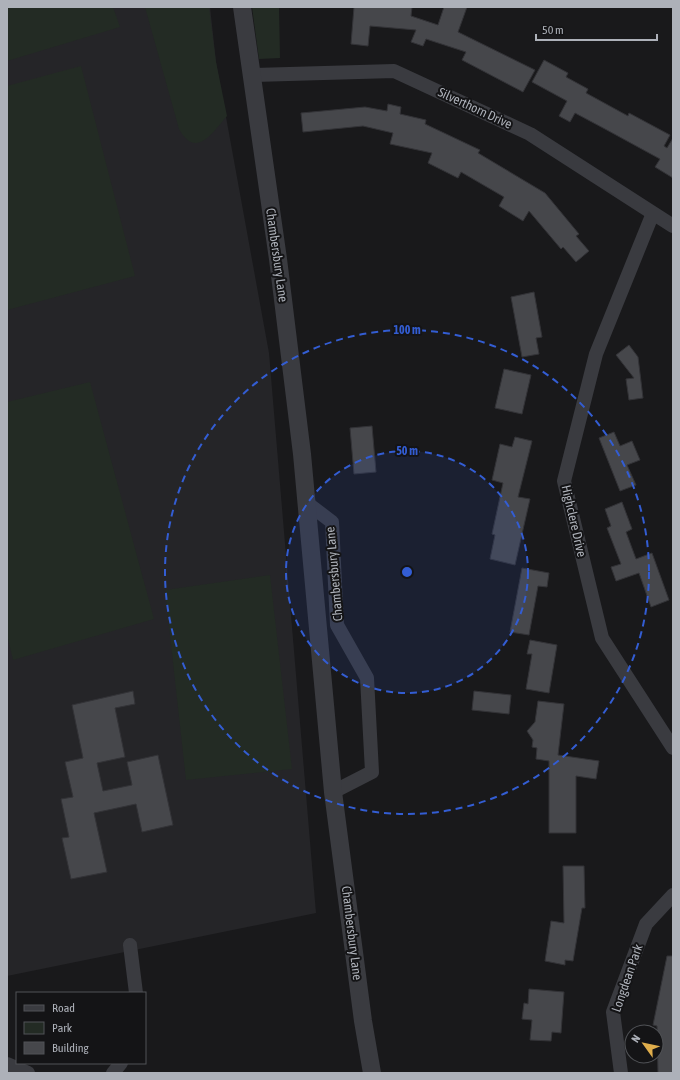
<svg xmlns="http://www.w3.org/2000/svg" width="680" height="1080" font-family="'Asap Condensed',sans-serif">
	<rect width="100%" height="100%" fill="#19191b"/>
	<path fill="#252528" d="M 7,7 L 210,7 L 216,62 L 269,353 L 316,913 L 7,976 Z"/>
	<path fill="#232b24" d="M 7,7 L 113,7 L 120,27 L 7,61 Z
		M 145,7 L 209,7 L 216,62 L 227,116 C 213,132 196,160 179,129 Z
		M 252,7 L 279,7 L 280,58 L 259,59 Z
		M 81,66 L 135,276 L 7,310 L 7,86 Z
		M 90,382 L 154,619 L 13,660 L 7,635 L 7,402 Z
		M 270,575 L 292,769 L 186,780 L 165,590 Z"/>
	<path fill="#46474b" stroke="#333337" d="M 354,7 L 412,7 L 411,16 L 438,25 L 444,7 L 467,7 L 458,32 L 535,70 L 523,92 L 462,60 L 466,52 L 426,39 L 423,46 L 411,42 L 416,30 L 370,26 L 368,46 L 351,44 Z
		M 544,60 L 568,73 L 566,77 L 588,89 L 586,93 L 628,116 L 629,113 L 670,135 L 664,146 L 667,148 L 673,138 L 673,178 L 655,167 L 660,159 L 605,129 L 575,113 L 570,122 L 559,116 L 567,101 L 532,82 Z
		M 388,104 L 401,107 L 400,114 L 426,120 L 425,124 L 480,150 L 478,153 L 545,193 L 579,234 L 576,236 L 589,251 L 576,262 L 563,247 L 561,249 L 529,211 L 523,221 L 499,206 L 504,197 L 461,172 L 458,178 L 428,163 L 432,153 L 390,144 L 393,133 L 363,126 L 303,132 L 301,113 L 365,107 L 387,111 Z
		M 534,292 L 542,337 L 536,338 L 539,354 L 522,357 L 511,297 Z
		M 629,345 L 638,357 L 643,398 L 629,400 L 626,379 L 634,378 L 616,355 Z
		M 504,369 L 531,375 L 522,414 L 495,408 Z
		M 372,426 L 376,472 L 354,474 L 350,428 Z
		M 614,432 L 620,446 L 632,441 L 640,460 L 627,465 L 636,485 L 620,491 L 599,438 Z
		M 515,437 L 532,441 L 518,497 L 530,499 L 515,565 L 490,559 L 495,535 L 492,534 L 503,483 L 492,480 L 500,444 L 512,447 Z
		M 622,502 L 632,529 L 626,532 L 636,559 L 652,553 L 669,600 L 651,607 L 639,573 L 616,581 L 611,567 L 621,564 L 607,528 L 611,526 L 605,509 Z
		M 522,568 L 549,573 L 547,587 L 538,586 L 529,635 L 510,632 Z
		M 530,640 L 557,645 L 549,693 L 526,689 L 532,654 L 527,654 Z
		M 133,691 L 135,704 L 115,708 L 125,757 L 97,763 L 103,791 L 132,785 L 127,762 L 158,755 L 173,825 L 142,832 L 136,804 L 94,813 L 107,872 L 71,879 L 62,838 L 69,837 L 61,799 L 73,797 L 65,762 L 83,758 L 72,705 Z
		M 474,691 L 511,695 L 509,714 L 472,710 Z
		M 538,701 L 564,704 L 558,755 L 599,761 L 596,779 L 576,776 L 576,833 L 549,833 L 549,761 L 536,759 L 537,748 L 532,747 L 533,740 L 527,731 L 535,722 Z
		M 563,866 L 584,866 L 585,908 L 582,908 L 573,961 L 565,960 L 565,965 L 545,961 L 551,921 L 564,923 Z
		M 667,956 L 673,956 L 673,1073 L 658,1073 L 657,1026 L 653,1025 Z
		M 529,989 L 564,992 L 561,1033 L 552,1032 L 551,1041 L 530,1040 L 532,1020 L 522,1019 L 524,1003 L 528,1004 Z"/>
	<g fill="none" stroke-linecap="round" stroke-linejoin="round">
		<path stroke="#3a3b40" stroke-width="14" d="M 253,75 L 394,71 L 530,134 L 673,226
			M 653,213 L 596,354 L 564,481 L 602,638 L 673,748
			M 307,503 L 332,522 L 337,625 L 367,678 L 372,772 L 333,792
			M 130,945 L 136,993
			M 7,1064 L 28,1073
			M 113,1073 L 121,1063
			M 621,1073 L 613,1012 L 646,924 L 673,895"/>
		<path stroke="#3a3b40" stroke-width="18" d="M 242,7 L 278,259 L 302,454 L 333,792 L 363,1021 L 372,1073"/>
	</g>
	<circle cx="407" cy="572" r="121" fill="#335dd3" fill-opacity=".12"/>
	<g fill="none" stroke="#335dd3" stroke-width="2" stroke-dasharray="7 5">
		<circle cx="407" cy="572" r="121"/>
		<circle cx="407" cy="572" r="242"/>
	</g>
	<g text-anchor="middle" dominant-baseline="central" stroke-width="4" stroke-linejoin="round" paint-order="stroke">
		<g font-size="13" fill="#adb1b9" stroke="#141416">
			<text transform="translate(475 108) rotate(25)">Silverthorn Drive</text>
			<text transform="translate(277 255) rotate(82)">Chambersbury Lane</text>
			<text transform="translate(574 521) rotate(77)">Highclere Drive</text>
			<text transform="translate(334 574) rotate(-95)">Chambersbury Lane</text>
			<text transform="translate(352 933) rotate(83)">Chambersbury Lane</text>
			<text transform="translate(627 978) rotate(-71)">Longdean Park</text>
		</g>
	</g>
	<circle cx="407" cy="572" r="6" fill="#335dd3" stroke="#141416" stroke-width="2"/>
	<g font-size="12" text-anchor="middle" font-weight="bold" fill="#335dd3" stroke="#141416" stroke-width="4" stroke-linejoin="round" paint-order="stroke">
		<text x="407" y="334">100 m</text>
		<text x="407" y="455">50 m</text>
	</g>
	<rect width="680" height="1080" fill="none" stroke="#adb1b9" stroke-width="16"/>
	<rect x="16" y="992" width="130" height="72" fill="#141416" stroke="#515357"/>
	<rect x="24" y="1005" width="20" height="6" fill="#3a3b40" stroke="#515357"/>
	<text x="52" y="1012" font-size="12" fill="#adb1b9">Road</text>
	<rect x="24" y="1022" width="20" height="12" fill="#232b24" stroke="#515357"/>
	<text x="52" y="1032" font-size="12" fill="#adb1b9">Park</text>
	<rect x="24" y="1042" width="20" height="12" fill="#46474b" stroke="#515357"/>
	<text x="52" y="1052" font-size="12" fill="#adb1b9">Building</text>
	<g transform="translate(644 1044) rotate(303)"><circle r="19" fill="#141416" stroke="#515357"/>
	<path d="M0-3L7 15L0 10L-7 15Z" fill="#e0ae4c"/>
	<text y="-6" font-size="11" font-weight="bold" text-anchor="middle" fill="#adb1b9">N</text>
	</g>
	<path d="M536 34v6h121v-6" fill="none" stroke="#adb1b9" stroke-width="2"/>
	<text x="542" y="34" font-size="12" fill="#adb1b9" stroke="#141416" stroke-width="3" paint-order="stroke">50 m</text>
</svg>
